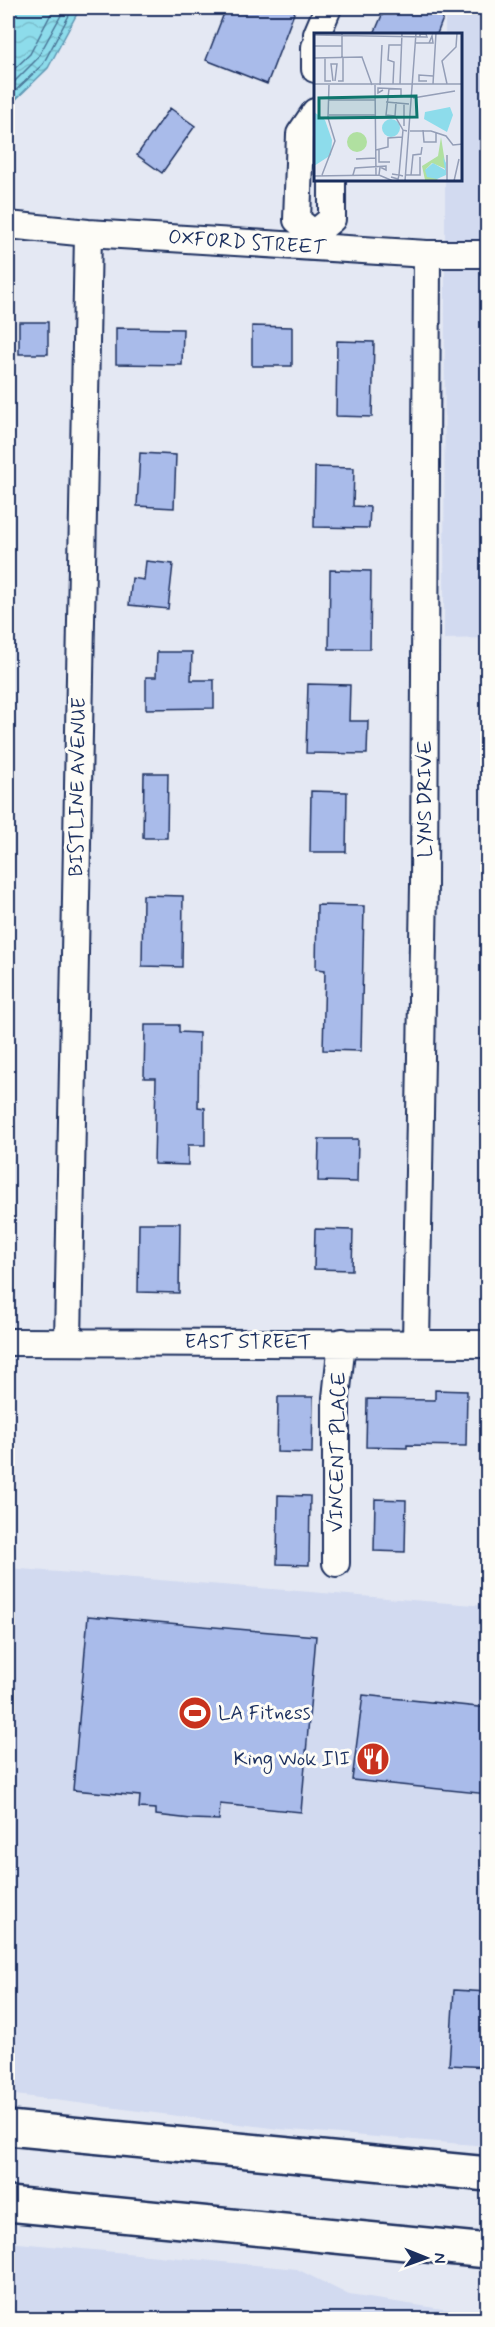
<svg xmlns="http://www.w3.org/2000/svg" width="495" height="2327" font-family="Mynerve,sans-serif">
	<defs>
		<pattern id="water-waves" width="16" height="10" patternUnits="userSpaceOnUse" patternTransform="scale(1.5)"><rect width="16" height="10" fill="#8ddceb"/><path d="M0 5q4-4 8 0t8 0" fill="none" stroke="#79bdcc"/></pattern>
	</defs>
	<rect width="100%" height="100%" fill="#e4e8f3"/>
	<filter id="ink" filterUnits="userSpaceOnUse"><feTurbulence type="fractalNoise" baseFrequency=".0167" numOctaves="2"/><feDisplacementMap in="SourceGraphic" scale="12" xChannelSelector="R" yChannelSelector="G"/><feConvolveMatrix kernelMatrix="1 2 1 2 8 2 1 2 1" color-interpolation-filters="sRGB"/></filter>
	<g filter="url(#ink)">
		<path fill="#d2daf0" d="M 445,8 L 487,8 L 487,242 L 445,242 L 445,180 L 460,180 L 460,34 L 445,34 Z
			M 445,266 L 487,266 L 487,638 L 444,639 Z
			M 8,1568 L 487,1606 L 487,2146 L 279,2129 L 8,2094 Z
			M 8,2242 L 297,2269 L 349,2295 L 442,2309 L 487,2312 L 487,2319 L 8,2319 Z"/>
		<path fill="url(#water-waves)" stroke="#5f97b3" stroke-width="1.5" d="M 8,8 L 80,8 L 48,68 L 8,107 Z"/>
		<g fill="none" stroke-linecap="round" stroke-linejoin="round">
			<path stroke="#497496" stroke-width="1.5" d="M 8,75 L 30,54 L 54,8
				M 8,88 L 37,59 L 65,8
				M 8,98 L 43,64 L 73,8"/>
		</g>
		<path fill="#a9bbea" stroke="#1b2f5e" stroke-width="1.5" d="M 226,8 L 296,8 L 267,84 L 206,60 Z
			M 385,8 L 447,8 L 437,34 L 374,34 Z
			M 170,108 L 195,126 L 162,173 L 137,155 Z
			M 19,322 L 48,322 L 48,354 L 19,354 Z
			M 252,326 L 292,327 L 292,366 L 252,366 Z
			M 116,328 L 183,329 L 182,365 L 116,364 Z
			M 337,341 L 374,342 L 372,417 L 336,416 Z
			M 140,453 L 176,455 L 174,508 L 137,506 Z
			M 315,467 L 354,468 L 353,506 L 370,507 L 369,528 L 314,527 Z
			M 146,561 L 173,564 L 168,609 L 129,605 L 132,578 L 144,580 Z
			M 330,570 L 371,571 L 370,649 L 329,649 Z
			M 157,652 L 192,652 L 191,680 L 214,680 L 214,708 L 146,709 L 146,677 L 156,677 Z
			M 308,684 L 350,685 L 349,721 L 368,721 L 367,754 L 306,753 Z
			M 144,773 L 168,773 L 167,838 L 143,838 Z
			M 311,791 L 347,792 L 346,852 L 310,852 Z
			M 143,895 L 183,896 L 182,967 L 142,966 Z
			M 317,905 L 364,906 L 361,1051 L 323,1050 L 325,970 L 316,969 Z
			M 145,1025 L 179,1025 L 179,1032 L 199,1033 L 198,1107 L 205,1108 L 205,1145 L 188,1145 L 188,1165 L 154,1164 L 156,1078 L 144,1078 Z
			M 319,1139 L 358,1139 L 357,1182 L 318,1181 Z
			M 139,1223 L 180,1223 L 179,1293 L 138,1292 Z
			M 315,1229 L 353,1230 L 352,1270 L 314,1269 Z
			M 435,1390 L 467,1391 L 466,1446 L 407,1445 L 407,1448 L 366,1447 L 367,1399 L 435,1400 Z
			M 278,1397 L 313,1397 L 312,1453 L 277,1452 Z
			M 278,1495 L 310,1496 L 309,1565 L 277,1564 Z
			M 375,1499 L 406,1500 L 405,1552 L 374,1551 Z
			M 88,1616 L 316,1636 L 301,1812 L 220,1804 L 219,1820 L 191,1819 L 156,1815 L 156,1809 L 139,1808 L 140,1796 L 73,1790 Z
			M 363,1695 L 488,1708 L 488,1794 L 352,1780 Z
			M 454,1990 L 488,1992 L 488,2067 L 449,2065 Z"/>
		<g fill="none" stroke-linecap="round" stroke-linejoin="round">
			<g stroke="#1b2f5e" stroke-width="30">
				<path id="minor" d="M 317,34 L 328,8
					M 315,47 L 315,69
					M 8,225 L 88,233 L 427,254 L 488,254
					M 314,234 L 297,220 L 300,134 L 315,112
					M 314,234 L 332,219 L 332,180
					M 8,1342 L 488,1344
					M 68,1342 L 88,233
					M 416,1343 L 424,885 L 427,254
					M 336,1563 L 336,1398 L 342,1342"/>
			</g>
			<g stroke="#1b2f5e" stroke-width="38">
				<path id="primary" d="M 8,2128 L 488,2174
					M 8,2204 L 488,2251"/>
			</g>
			<use href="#minor" stroke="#fdfcf7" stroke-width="26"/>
			<use href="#primary" stroke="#fdfcf7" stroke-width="33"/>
		</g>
	</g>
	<defs>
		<g id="stadium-disc" transform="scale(1.725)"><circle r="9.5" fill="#c8321e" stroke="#fdfcf7"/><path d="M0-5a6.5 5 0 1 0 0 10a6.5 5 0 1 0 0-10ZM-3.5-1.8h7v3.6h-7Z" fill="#fff"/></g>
		<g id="restaurant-disc" transform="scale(1.725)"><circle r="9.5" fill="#c8321e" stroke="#fdfcf7"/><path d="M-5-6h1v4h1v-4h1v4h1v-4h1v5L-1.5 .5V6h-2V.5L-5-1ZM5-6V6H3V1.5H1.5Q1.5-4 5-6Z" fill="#fff"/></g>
	</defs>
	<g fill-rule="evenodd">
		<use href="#stadium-disc" x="195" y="1713"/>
		<use href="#restaurant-disc" x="373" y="1759"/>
	</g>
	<g text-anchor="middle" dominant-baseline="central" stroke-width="6" stroke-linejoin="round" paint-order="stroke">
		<g font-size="20" fill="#1b2f5e" stroke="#fdfcf7">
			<text transform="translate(247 243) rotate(4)">OXFORD STREET</text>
			<text transform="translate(78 787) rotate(-89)">BISTLINE AVENUE</text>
			<text transform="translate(425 799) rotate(-90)">LYNS DRIVE</text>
			<text x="248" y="1342">EAST STREET</text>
			<text transform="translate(338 1452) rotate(-89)">VINCENT PLACE</text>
		</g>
		<g font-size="20" fill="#1b2f5e" stroke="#fdfcf7" text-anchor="start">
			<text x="218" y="1713">LA Fitness</text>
			<text x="350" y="1759" text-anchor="end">King Wok III</text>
		</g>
	</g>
	<g transform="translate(314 33)">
		<rect width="148" height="148" fill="#e4e8f3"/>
		<path d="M33 109a10 10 0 1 1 20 0a10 10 0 1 1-20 0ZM 127,104 L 132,136 L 118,130 L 112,136 L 124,147 L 111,147 L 108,133 L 124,123 Z" fill="#b0e0a0"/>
		<path d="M 136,74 L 139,82 L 133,99 L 110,86 L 111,79 ZM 0,79 L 11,87 L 18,107 L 17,122 L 0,133 ZM68 95a9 9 0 1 1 18 0a9 9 0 1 1-18 0ZM 129,124 L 132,130 L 132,142 L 123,146 L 113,144 L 111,137 L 119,130 L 131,137 Z" fill="#8ddceb"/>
		<path fill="none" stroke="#949eb7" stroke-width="1.5" d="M 28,1 L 28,24M 106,1 L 112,1 L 113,4 L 106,4 ZM 0,2 L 113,4M 102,10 L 119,10 L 118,3 L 115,10M 0,13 L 28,13M 0,25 L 48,24 L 58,52M 11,25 L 11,48 L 17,48M 19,48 L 17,31 L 23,31 L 21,48M 24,48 L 29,48 L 29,24M 113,48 L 105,48 L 105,42 L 119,43M 0,51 L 149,51M 79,51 L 80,29 L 74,27 L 75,12 L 87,12M 86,51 L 88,0M 119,51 L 122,0M 133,51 L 128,28 L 142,14 L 143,0M 61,52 L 62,142M 66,52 L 68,12M 75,56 L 72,82 L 81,83M 69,57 L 64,60 L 64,55 L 87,56 L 87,63M 99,65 L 141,58M 15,67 L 61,67M 72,69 L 95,71M 82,69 L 81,83 L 89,97M 15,82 L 61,82M 90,93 L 90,70M 109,97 L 110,109 L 122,109 L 122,100M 96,98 L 117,98 L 132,103 L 139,112 L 149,111M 62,117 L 74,114 L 74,105 L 88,104M 65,117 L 65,129 L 76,129M 133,122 L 133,148M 42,126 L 62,125M 8,142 L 21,108 L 14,85 L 15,52M 39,142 L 41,135 L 72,133 L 72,137 L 66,134 L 65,142M 92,142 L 97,142 L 99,122 L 107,121 L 108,114M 97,142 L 106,142 L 106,124M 0,143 L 65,142 L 79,148M 89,143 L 85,142 L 89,97 L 93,98M 77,144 L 84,146 L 85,142 L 78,141M 91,148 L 102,0M 140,148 L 145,126"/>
		<path fill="#0f766e" fill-opacity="0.15" stroke="#0f766e" stroke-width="3" d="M 102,63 L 103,84 L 5,85 L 5,65 Z"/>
		<rect width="148" height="148" fill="none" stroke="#1b2f5e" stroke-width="3"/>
	</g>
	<rect width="495" height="2327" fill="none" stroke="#fdfcf7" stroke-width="30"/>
	<rect x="15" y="15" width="465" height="2297" fill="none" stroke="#1b2f5e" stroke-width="2" filter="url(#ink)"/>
	<g transform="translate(426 2258) rotate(91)" stroke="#fdfcf7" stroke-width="4.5" paint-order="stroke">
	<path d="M0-4.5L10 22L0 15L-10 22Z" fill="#1b2f5e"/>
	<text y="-9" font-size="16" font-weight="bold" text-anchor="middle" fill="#1b2f5e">N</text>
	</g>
</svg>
